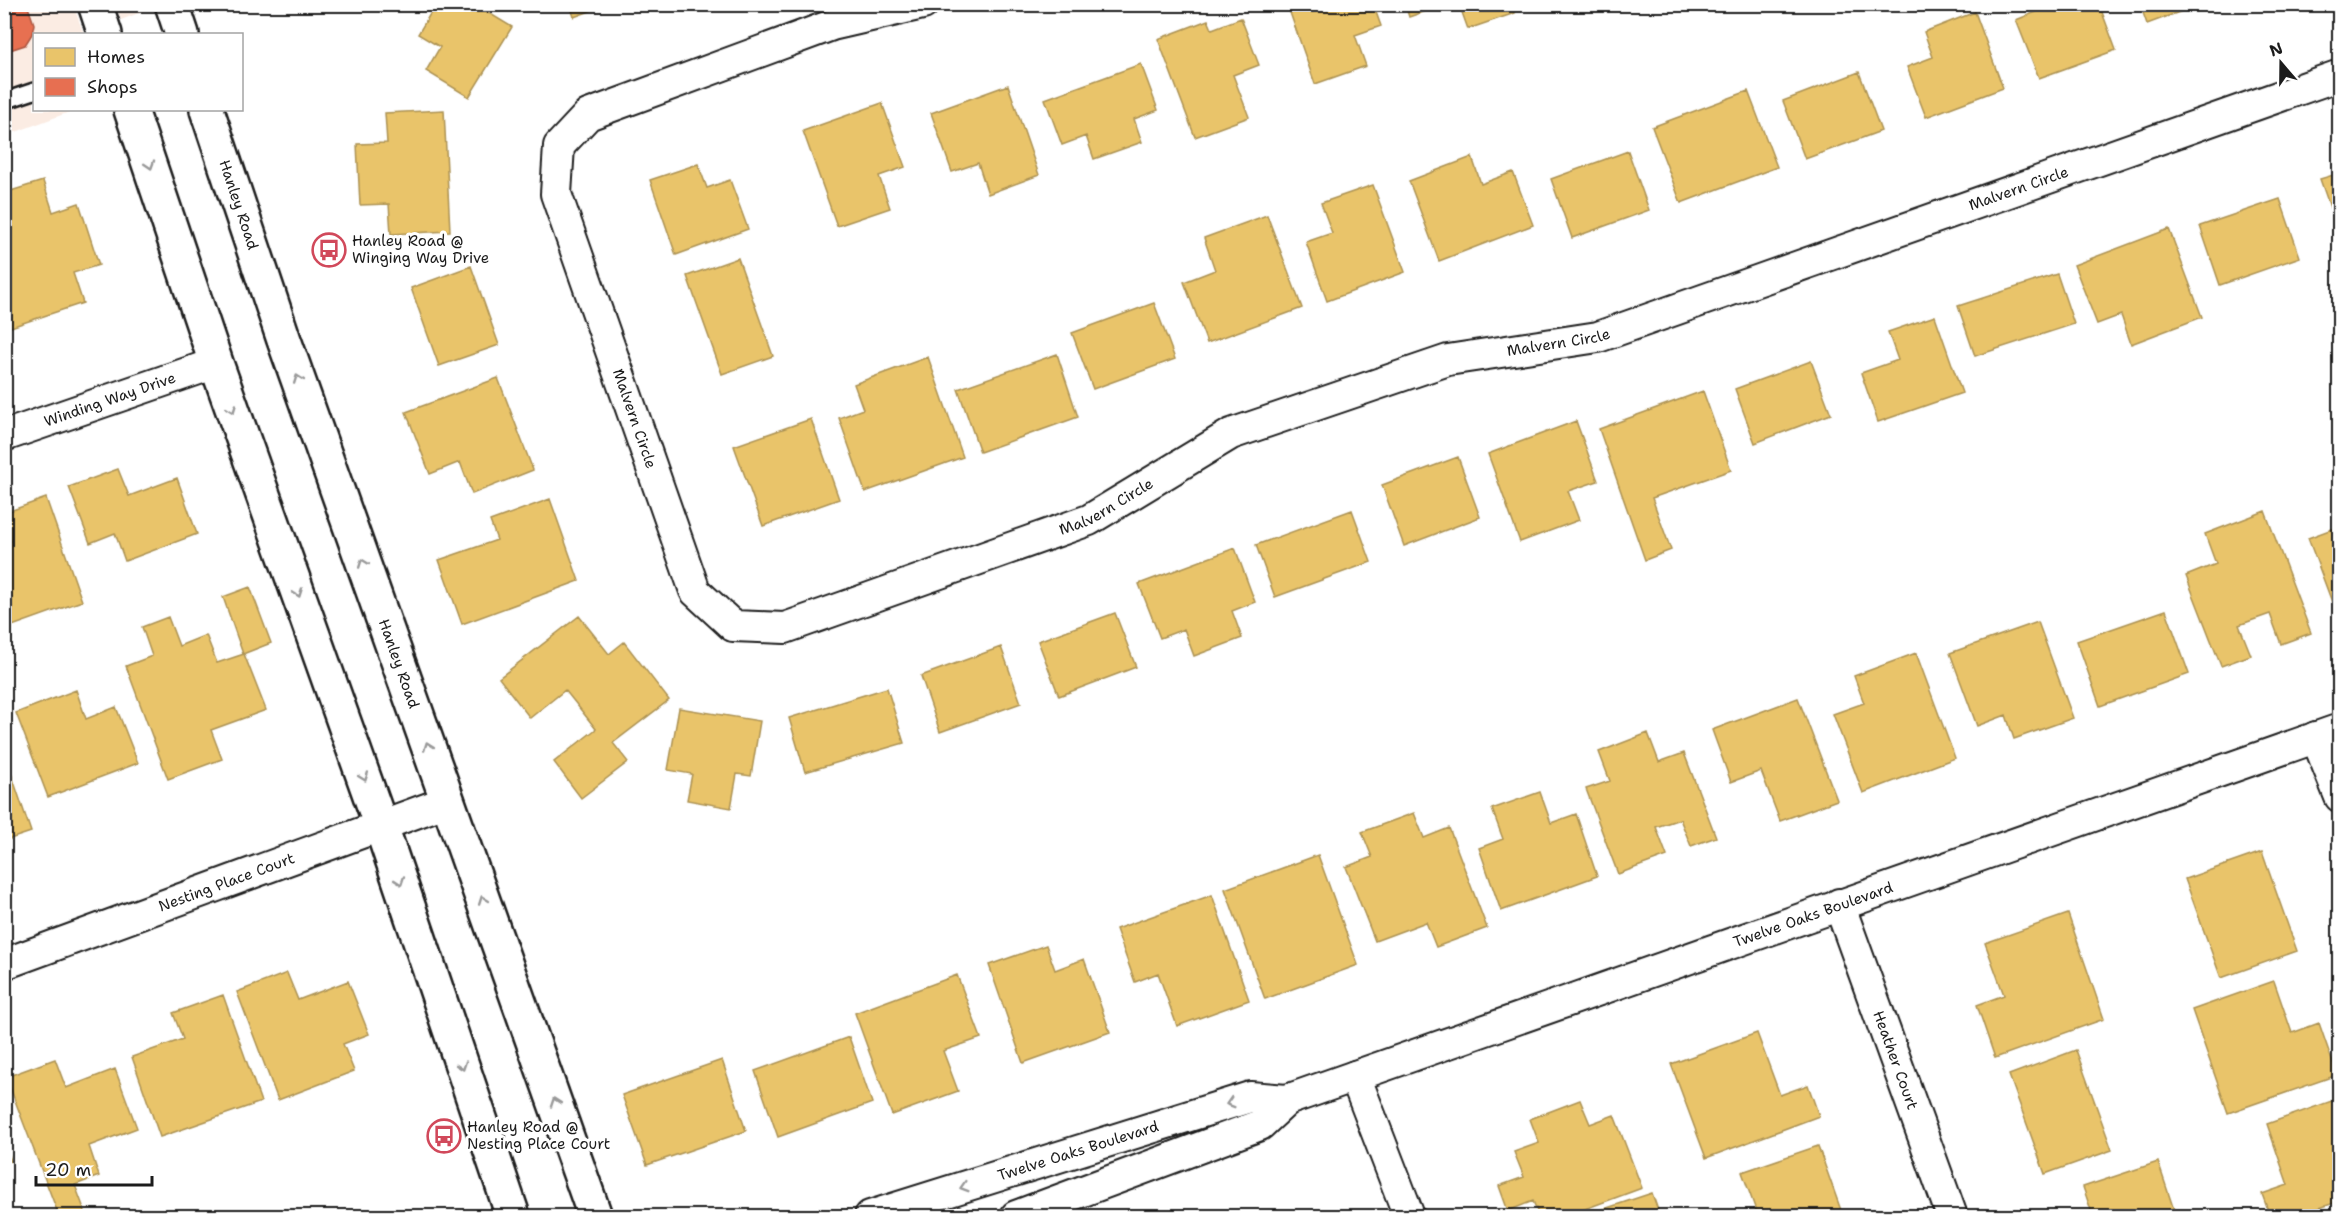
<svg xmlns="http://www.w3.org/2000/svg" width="2344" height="1221" font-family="'Shantell Sans',sans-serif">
	<rect width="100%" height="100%" fill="#fff"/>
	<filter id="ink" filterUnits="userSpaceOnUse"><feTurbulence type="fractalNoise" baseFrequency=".0167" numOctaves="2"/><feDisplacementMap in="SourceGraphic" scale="12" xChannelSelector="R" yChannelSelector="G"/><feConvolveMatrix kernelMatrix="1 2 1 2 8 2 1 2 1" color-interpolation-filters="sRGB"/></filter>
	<g filter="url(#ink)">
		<path fill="#fbece3" d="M 5,5 L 73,5 L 84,34 L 34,34 L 34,110 L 75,110 L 5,136 Z
			M 116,5 L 151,5 L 152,8 L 121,20 Z"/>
		<path fill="#e9c46a" stroke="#ac9253" stroke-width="1.5" d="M 436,4 L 474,4 L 512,27 L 469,97 L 426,71 L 440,47 L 418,34 Z
			M 570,4 L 609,4 L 574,17 Z
			M 1287,4 L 1373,4 L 1381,26 L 1355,35 L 1366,66 L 1315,84 Z
			M 1405,4 L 1446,4 L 1409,17 Z
			M 1459,4 L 1513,4 L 1515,13 L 1468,29 Z
			M 2056,4 L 2099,4 L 2116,50 L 2039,78 L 2016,20 Z
			M 2140,4 L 2201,4 L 2147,24 Z
			M 1975,12 L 2003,88 L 1926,117 L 1907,67 L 1933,57 L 1924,32 Z
			M 1241,18 L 1259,65 L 1233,75 L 1249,117 L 1195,137 L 1158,39 L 1208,20 L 1212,29 Z
			M 1141,64 L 1158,110 L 1134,119 L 1142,142 L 1094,159 L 1086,136 L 1062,145 L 1045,99 Z
			M 1859,72 L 1881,131 L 1805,159 L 1783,101 Z
			M 1008,85 L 1039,175 L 988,194 L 978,163 L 952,172 L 931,113 Z
			M 1748,91 L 1777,167 L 1681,203 L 1652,127 Z
			M 882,103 L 905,167 L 879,176 L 890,208 L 837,226 L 803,131 Z
			M 444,110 L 450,231 L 391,234 L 389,204 L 360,205 L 357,144 L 387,143 L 385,113 Z
			M 1628,151 L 1649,210 L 1572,238 L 1551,179 Z
			M 1472,157 L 1481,184 L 1513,172 L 1533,225 L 1439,261 L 1409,181 Z
			M 698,164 L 707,188 L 730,180 L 748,229 L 676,255 L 650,180 Z
			M 2340,173 L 2340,230 L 2338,230 L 2320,179 Z
			M 43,181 L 53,212 L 79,203 L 99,265 L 73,273 L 83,303 L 5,329 L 4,261 L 11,259 L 4,239 L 4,193 Z
			M 1373,185 L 1405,272 L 1327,301 L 1306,242 L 1332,233 L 1321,203 Z
			M 2280,199 L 2300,257 L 2220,285 L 2200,226 Z
			M 1267,215 L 1302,308 L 1207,343 L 1184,282 L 1215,270 L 1204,238 Z
			M 2169,229 L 2202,317 L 2131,344 L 2121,315 L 2097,324 L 2074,265 Z
			M 738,258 L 773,356 L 722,374 L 687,276 Z
			M 471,266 L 499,345 L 439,366 L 411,288 Z
			M 2057,274 L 2074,324 L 1975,356 L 1958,306 Z
			M 1154,303 L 1175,359 L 1093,389 L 1072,333 Z
			M 1935,316 L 1962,393 L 1878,422 L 1861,373 L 1898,360 L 1888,332 Z
			M 1057,354 L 1078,417 L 980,452 L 958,389 Z
			M 928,357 L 963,457 L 865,492 L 839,418 L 863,409 L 854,384 Z
			M 1811,361 L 1831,414 L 1755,443 L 1735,389 Z
			M 498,378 L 533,470 L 472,494 L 460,462 L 430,474 L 406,412 Z
			M 1703,391 L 1731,470 L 1652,498 L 1671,550 L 1645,560 L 1599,429 Z
			M 811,419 L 839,499 L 763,526 L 734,446 Z
			M 1576,421 L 1598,481 L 1568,491 L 1579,520 L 1520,542 L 1488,454 Z
			M 1458,457 L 1480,517 L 1404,546 L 1382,485 Z
			M 118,469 L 129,496 L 177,478 L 197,534 L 125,561 L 115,533 L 90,543 L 69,487 Z
			M 46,498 L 82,601 L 4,629 L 4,543 L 11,541 L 4,523 L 4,513 Z
			M 550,499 L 579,581 L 462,624 L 439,560 L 497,540 L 490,521 Z
			M 1352,510 L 1371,562 L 1275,597 L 1256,545 Z
			M 2265,511 L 2311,633 L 2281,644 L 2270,614 L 2239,625 L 2251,655 L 2221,666 L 2186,576 L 2216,564 L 2205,534 Z
			M 2340,526 L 2340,599 L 2332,602 L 2308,538 Z
			M 1235,548 L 1255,602 L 1232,611 L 1242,638 L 1194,656 L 1184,629 L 1160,638 L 1139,584 Z
			M 250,587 L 271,643 L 243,654 L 223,597 Z
			M 2166,610 L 2189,674 L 2100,706 L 2077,641 Z
			M 1115,613 L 1136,667 L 1059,696 L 1038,641 Z
			M 579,616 L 609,654 L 624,642 L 669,700 L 613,743 L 628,762 L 581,798 L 554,762 L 596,729 L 565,690 L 530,718 L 499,678 Z
			M 168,617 L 179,646 L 206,635 L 217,663 L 244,654 L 266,710 L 211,730 L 222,759 L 168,779 L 126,666 L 152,656 L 142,627 Z
			M 2038,622 L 2073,718 L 2014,739 L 2006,715 L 1977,726 L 1950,653 Z
			M 1001,647 L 1021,703 L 940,732 L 921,676 Z
			M 1916,653 L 1955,758 L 1863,793 L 1833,714 L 1864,703 L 1854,676 Z
			M 887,688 L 904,743 L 805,772 L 789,718 Z
			M 76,690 L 86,719 L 116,707 L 138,763 L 48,797 L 16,713 Z
			M 1798,698 L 1837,800 L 1780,821 L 1761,771 L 1731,782 L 1712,730 Z
			M 679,708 L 760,721 L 751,776 L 737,774 L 731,808 L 687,800 L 692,774 L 668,770 Z
			M 1648,733 L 1659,762 L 1684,753 L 1716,837 L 1691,846 L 1680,819 L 1656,827 L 1667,856 L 1618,874 L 1586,789 L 1610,781 L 1599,752 Z
			M 11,773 L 31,832 L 4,841 L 4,775 Z
			M 1540,792 L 1551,823 L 1576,814 L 1597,876 L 1501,911 L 1479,848 L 1503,839 L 1492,809 Z
			M 1414,813 L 1424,838 L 1449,828 L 1487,928 L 1436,947 L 1426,922 L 1375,941 L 1346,867 L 1372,857 L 1362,832 Z
			M 2262,852 L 2297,951 L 2221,978 L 2185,879 Z
			M 1318,855 L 1358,965 L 1265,999 L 1225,889 Z
			M 1212,895 L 1249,1000 L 1177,1026 L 1158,973 L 1135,982 L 1116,929 Z
			M 2068,914 L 2104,1019 L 1995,1058 L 1977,1005 L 2004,995 L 1985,943 Z
			M 1046,945 L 1055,970 L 1084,959 L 1110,1032 L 1023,1063 L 989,965 Z
			M 287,973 L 298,1000 L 348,981 L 369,1034 L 343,1044 L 354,1071 L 278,1100 L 237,992 Z
			M 957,975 L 981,1038 L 943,1051 L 958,1091 L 892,1115 L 855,1013 Z
			M 2274,981 L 2292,1033 L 2319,1023 L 2337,1075 L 2228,1113 L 2192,1010 Z
			M 223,995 L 261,1102 L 160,1137 L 132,1057 L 183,1039 L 173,1013 Z
			M 1757,1033 L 1780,1095 L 1808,1085 L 1819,1116 L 1706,1158 L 1671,1064 Z
			M 849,1037 L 872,1103 L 778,1137 L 755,1071 Z
			M 2076,1050 L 2112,1150 L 2045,1174 L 2009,1075 Z
			M 55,1059 L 66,1088 L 115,1069 L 137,1128 L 89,1146 L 99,1176 L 75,1185 L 86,1214 L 81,1216 L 59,1216 L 6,1077 Z
			M 722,1060 L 746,1131 L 647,1165 L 622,1095 Z
			M 2340,1098 L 2340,1201 L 2296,1216 L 2270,1216 L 2262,1194 L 2288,1185 L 2267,1124 Z
			M 1580,1100 L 1590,1124 L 1614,1115 L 1642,1188 L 1566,1216 L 1539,1216 L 1533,1201 L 1508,1211 L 1499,1186 L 1524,1177 L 1514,1152 L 1539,1143 L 1530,1119 Z
			M 4,1142 L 11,1161 L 4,1163 Z
			M 1818,1146 L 1843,1216 L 1758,1216 L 1742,1172 Z
			M 2158,1162 L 2176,1216 L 2093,1216 L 2083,1187 Z
			M 1652,1193 L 1660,1216 L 1583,1216 Z"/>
		<path fill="#e76f51" stroke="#aa5641" stroke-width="1.5" d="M 4,4 L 27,4 L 34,24 L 32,34 L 25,45 L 4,52 Z"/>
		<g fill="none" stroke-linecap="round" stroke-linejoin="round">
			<g stroke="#1c1c1c" stroke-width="20">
				<path id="service" d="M 4,101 L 34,91"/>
			</g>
			<g stroke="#1c1c1c" stroke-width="34">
				<g id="minor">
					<path id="s1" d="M 923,4 L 832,25 L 588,115 L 559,146 L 556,194 L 695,591 L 733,626 L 785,628 L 1089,520 L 1231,434 L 1448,360 L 1598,337 L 2340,75"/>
					<path id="s2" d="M 4,436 L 216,363"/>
					<path d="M 2316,737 L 2340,797"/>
					<path id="s3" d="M 1839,904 L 1952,1216"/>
					<path id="s4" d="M 4,964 L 448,801"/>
					<path d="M 1355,1076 L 1409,1216"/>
					<path id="s5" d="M 870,1216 L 1250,1097 L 1287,1100"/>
					<path id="s6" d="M 1016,1216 L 1260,1125 L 1287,1100 L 2340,729"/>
				</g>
			</g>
			<g stroke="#1c1c1c" stroke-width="38">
				<g id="secondary">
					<path d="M 95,4 L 105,34"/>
					<path d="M 172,4 L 182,34"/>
					<path d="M 131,110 L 216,363 L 381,826 L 513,1216"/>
					<path id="s7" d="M 207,110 L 284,340 L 595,1216"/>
				</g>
			</g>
			<use href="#service" stroke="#fff" stroke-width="15"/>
			<use href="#minor" stroke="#fff" stroke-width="30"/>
			<use href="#secondary" stroke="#fff" stroke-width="33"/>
		</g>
		<defs><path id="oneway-chevron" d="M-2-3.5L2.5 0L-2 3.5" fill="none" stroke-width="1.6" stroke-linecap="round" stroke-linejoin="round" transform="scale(1.5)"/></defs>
		<g stroke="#999">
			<use href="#oneway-chevron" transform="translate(150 165) rotate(72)"/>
			<use href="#oneway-chevron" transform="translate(298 379) rotate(-110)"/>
			<use href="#oneway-chevron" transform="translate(232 409) rotate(70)"/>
			<use href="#oneway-chevron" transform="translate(363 563) rotate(-110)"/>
			<use href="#oneway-chevron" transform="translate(298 593) rotate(70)"/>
			<use href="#oneway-chevron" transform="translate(428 746) rotate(-110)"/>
			<use href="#oneway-chevron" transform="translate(364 777) rotate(70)"/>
			<use href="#oneway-chevron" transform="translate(400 881) rotate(71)"/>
			<use href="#oneway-chevron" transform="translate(483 900) rotate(-110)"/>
			<use href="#oneway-chevron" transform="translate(462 1066) rotate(71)"/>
			<use href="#oneway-chevron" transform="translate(555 1102) rotate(-109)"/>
			<use href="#oneway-chevron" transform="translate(1230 1103) rotate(163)"/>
			<use href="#oneway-chevron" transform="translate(964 1187) rotate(163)"/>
		</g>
	</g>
	<defs>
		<g id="bus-ring" transform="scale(1.725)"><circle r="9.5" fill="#fff" stroke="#d1495b" stroke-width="1.5"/><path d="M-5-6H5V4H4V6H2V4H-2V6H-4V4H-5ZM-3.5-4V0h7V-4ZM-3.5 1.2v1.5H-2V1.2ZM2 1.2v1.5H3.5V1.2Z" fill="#d1495b"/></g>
	</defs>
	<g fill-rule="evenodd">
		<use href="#bus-ring" x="329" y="250"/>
		<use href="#bus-ring" x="444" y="1136"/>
	</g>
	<g text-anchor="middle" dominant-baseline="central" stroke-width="6" stroke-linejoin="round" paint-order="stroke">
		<g font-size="15" fill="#1c1c1c" stroke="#fff">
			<text stroke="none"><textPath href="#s1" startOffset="2284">Malvern Circle</textPath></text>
			<text stroke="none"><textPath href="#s7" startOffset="100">Hanley Road</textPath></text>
			<text stroke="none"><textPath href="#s1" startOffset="1798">Malvern Circle</textPath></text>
			<text stroke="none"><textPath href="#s2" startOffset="112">Winding Way Drive</textPath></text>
			<text stroke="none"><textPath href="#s1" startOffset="682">Malvern Circle</textPath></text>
			<text stroke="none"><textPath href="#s1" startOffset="1312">Malvern Circle</textPath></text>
			<text stroke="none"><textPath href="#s7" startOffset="586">Hanley Road</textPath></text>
			<text stroke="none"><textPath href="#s4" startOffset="237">Nesting Place Court</textPath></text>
			<text stroke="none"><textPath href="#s6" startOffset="855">Twelve Oaks Boulevard</textPath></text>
			<text stroke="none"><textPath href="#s3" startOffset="166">Heather Court</textPath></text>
			<text stroke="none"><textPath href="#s5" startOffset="218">Twelve Oaks Boulevard</textPath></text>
		</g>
		<g font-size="15" fill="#1c1c1c" stroke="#fff" text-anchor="start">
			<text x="352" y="241">Hanley Road @<tspan x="352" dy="17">Winging Way Drive</tspan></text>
			<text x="467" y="1127">Hanley Road @<tspan x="467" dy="17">Nesting Place Court</tspan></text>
		</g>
	</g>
	<rect width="2344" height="1221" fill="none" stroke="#fff" stroke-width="24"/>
	<rect x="12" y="12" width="2320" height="1197" fill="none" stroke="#1c1c1c" stroke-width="2" filter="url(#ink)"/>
	<rect x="33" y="33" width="210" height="78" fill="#ffffff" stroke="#a4a4a4" stroke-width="1.5"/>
	<rect x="45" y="48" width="30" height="18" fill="#e9c46a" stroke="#a4a4a4" stroke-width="1.5"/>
	<text x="87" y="63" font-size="18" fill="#1c1c1c">Homes</text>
	<rect x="45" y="78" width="30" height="18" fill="#e76f51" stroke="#a4a4a4" stroke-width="1.5"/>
	<text x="87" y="93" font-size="18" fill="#1c1c1c">Shops</text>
	<g transform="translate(2281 63) rotate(340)" stroke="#ffffff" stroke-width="4.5" paint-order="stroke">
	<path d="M0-4.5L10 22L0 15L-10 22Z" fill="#1c1c1c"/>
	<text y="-9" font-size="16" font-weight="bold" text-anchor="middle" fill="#1c1c1c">N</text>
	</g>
	<path d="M36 1176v9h116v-9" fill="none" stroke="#1c1c1c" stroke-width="3"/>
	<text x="45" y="1176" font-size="18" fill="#1c1c1c" stroke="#ffffff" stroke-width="4.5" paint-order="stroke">20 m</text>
</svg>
